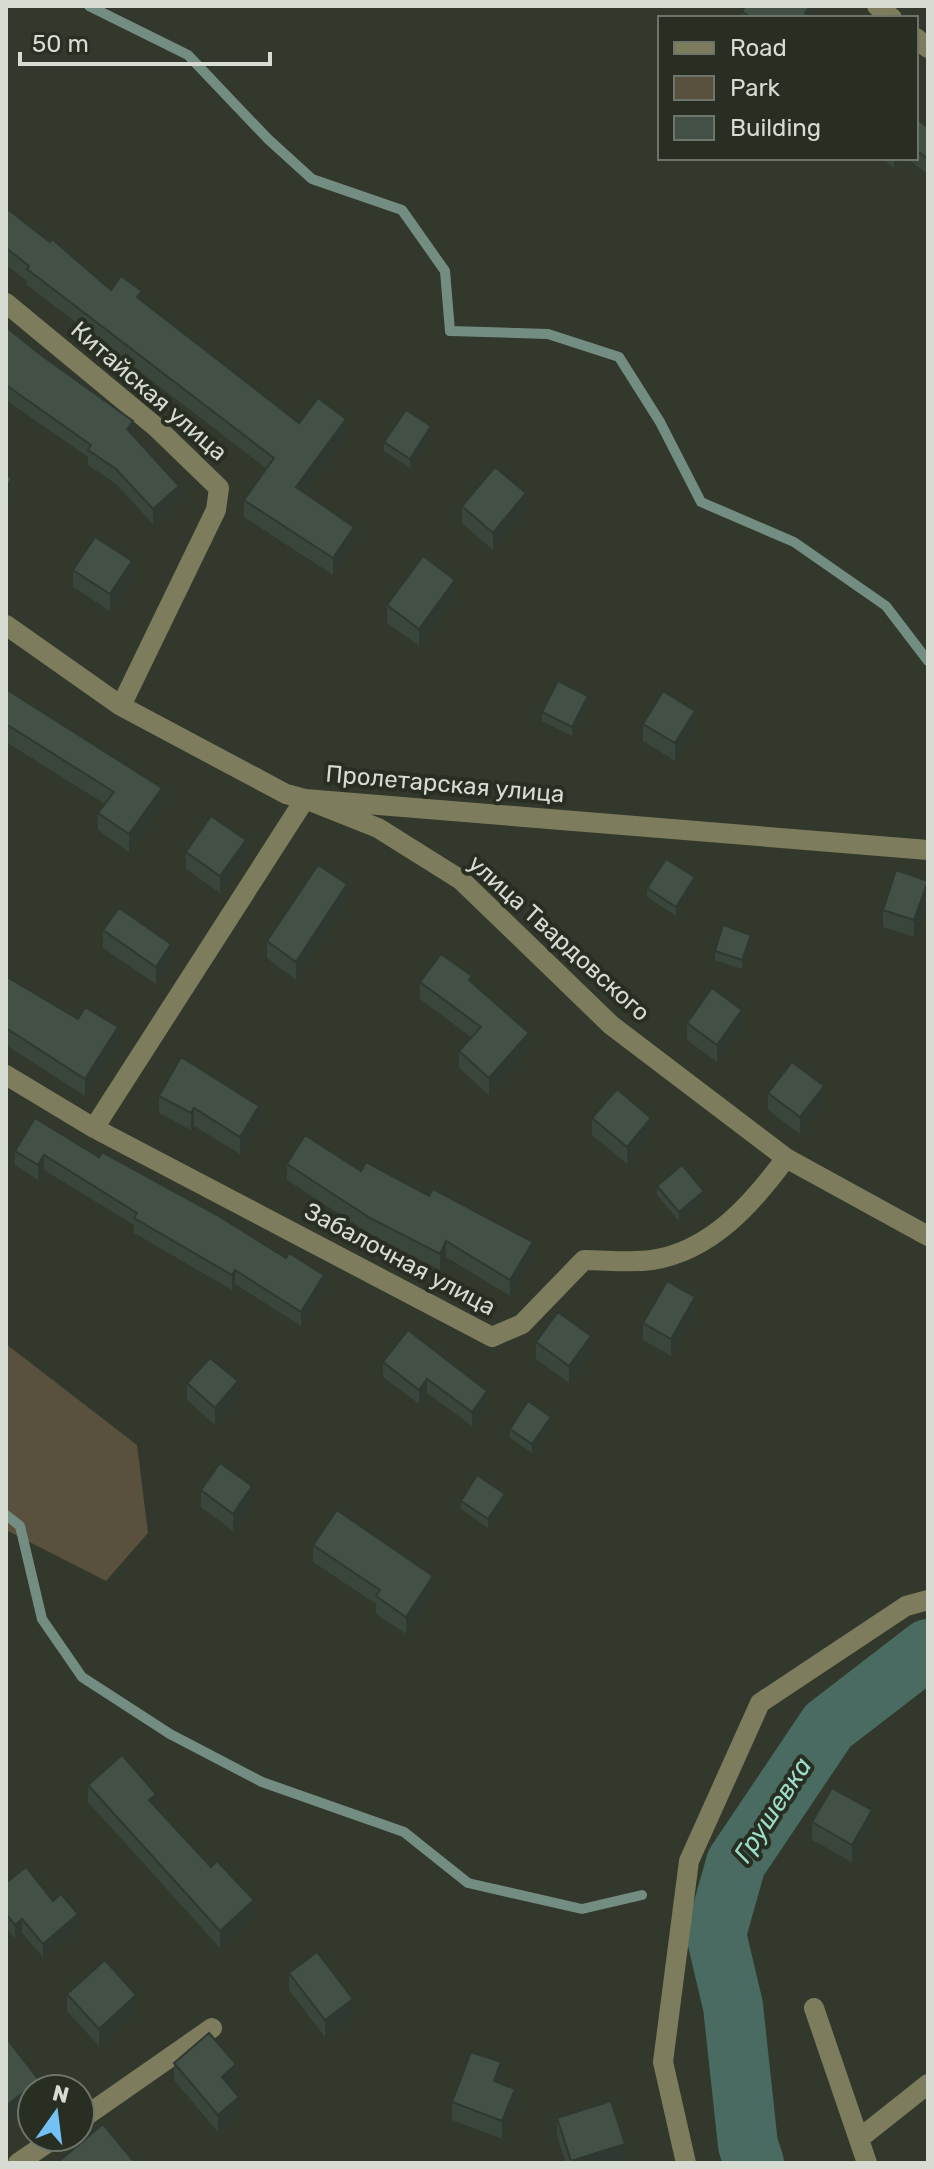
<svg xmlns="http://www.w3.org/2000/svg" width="934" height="2169" font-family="Rubik,sans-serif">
	<rect width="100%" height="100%" fill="#32382b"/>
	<path fill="#59503d" d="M 6,1344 L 137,1445 L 148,1533 L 106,1581 L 6,1530 Z"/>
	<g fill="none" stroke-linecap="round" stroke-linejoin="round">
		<path stroke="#748d83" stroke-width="10" d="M 89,6 L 188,55 L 268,139 L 312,179 L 402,210 L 445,271 L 450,331 L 548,334 L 619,357 L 660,422 L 701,502 L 794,542 L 886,606 L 928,661
			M 6,1515 L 20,1526 L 42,1619 L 82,1677 L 170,1734 L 262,1782 L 404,1832 L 468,1883 L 582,1909 L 642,1895"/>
		<path stroke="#496b61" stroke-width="60" d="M 754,2163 L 748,2145 L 733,2006 L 716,1934 L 736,1863 L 828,1726 L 928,1649"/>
		<path stroke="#7d7c5c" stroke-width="20" d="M 877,6 L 892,18
			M 916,38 L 928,48
			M 6,303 L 156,427 L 219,488 L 216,510 L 121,706
			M 6,625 L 121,706 L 286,794 L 305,799 L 928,850
			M 6,1075 L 94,1128 L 492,1337 L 522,1324 L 584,1260 C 606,1260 631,1263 652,1260 C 711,1251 752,1204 786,1158
			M 94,1128 L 305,799 L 378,828 L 461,880 L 611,1025 L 786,1158 L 928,1236
			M 814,2008 L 867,2163
			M 80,2120 L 212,2028
			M 860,2138 L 928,2084
			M 18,2163 L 56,2137
			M 686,2163 L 663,2062 L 689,1861 L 760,1703 L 906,1606 L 928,1600"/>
	</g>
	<path fill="#3a453c" d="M 813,6 L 813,18 L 742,18 L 742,11 Z
		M 916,118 L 928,128 L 928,174 L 906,158 L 916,158 Z
		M 882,158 L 902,158 L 894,168 Z
		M 6,208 L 111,290 L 142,301 L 299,423 L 346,436 L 304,493 L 354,543 L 333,575 L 244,517 L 244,500 L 267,469 L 27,285 L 27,281 L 6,265 Z
		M 6,327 L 133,436 L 179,501 L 153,524 L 116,484 L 88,465 L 88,457 L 6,400 Z
		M 431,435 L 410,468 L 384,451 L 384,442 Z
		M 462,506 L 526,510 L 493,550 L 462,523 Z
		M 73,570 L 132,579 L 110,611 L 73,587 Z
		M 455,597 L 419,646 L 387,623 L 387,605 Z
		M 6,689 L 162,805 L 129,852 L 98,830 L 98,813 L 105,804 L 6,742 Z
		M 588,704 L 572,736 L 542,721 L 542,712 Z
		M 643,724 L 695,728 L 675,761 L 643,741 Z
		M 186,852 L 246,857 L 220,893 L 186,869 Z
		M 695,886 L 676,916 L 647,897 L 647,888 Z
		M 928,898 L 914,937 L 883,927 L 883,910 Z
		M 347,901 L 296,980 L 267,958 L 267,941 Z
		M 103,930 L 171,961 L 156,984 L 103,948 Z
		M 751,943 L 742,969 L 715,960 L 715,951 Z
		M 6,979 L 118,1044 L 85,1096 L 6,1045 Z
		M 420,982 L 472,982 L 529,1050 L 489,1095 L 459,1068 L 459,1051 L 471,1037 L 420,999 Z
		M 687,1023 L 742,1027 L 717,1062 L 687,1040 Z
		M 768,1093 L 824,1103 L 800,1134 L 768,1110 Z
		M 159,1096 L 259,1123 L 240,1154 L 194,1126 L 191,1130 L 159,1113 Z
		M 35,1118 L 324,1290 L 301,1326 L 235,1284 L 232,1290 L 134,1233 L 134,1225 L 44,1170 L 38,1180 L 15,1165 L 15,1151 Z
		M 592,1118 L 651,1135 L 627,1164 L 592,1135 Z
		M 287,1164 L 361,1171 L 429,1196 L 533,1258 L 510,1296 L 446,1257 L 440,1270 L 370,1234 L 287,1180 Z
		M 657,1186 L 704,1200 L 679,1221 L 657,1195 Z
		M 695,1314 L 671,1356 L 643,1340 L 643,1323 Z
		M 536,1342 L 591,1353 L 569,1383 L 536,1359 Z
		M 383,1362 L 487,1391 L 487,1406 L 472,1426 L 427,1393 L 419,1404 L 383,1377 Z
		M 187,1383 L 238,1399 L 215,1425 L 187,1400 Z
		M 551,1425 L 532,1453 L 510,1438 L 510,1429 Z
		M 201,1490 L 252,1503 L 233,1531 L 201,1507 Z
		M 461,1501 L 505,1503 L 488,1528 L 461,1509 Z
		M 313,1545 L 433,1593 L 406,1634 L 376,1614 L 376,1604 L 313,1562 Z
		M 88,1785 L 156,1808 L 211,1867 L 254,1917 L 220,1948 L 88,1802 Z
		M 812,1822 L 872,1827 L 852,1862 L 812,1840 Z
		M 6,1883 L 53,1901 L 78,1928 L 43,1957 L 22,1933 L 15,1939 L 6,1928 Z
		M 289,1973 L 353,2016 L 325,2037 L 289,1990 Z
		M 67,1994 L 136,2012 L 99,2046 L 67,2011 Z
		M 174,2063 L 236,2081 L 230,2087 L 239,2114 L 218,2132 L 174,2080 Z
		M 501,2080 L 499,2083 L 515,2106 L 502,2139 L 452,2120 L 452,2102 Z
		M 557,2118 L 625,2161 L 619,2163 L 566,2163 L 557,2136 Z"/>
	<path fill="#2f3831" d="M 811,6 L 813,6 L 813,18 L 805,18 L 805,13 Z
		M 894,158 L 902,158 L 894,168 Z
		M 346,419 L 346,436 L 296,504 L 296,487 Z
		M 133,421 L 133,436 L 127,429 Z
		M 431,426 L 431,435 L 410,468 L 410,459 Z
		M 12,479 L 12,494 L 6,503 L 6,487 Z
		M 179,486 L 179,501 L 153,524 L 153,509 Z
		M 526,493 L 526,510 L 493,550 L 493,533 Z
		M 354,527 L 354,543 L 333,575 L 333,558 Z
		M 132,561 L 132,579 L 110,611 L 110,594 Z
		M 455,580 L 455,597 L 419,646 L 419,629 Z
		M 588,696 L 588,704 L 572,736 L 572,727 Z
		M 695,711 L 695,728 L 675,761 L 675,743 Z
		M 162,788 L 162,805 L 129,852 L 129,834 Z
		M 246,840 L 246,857 L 220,893 L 220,876 Z
		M 695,877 L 695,886 L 676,916 L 676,907 Z
		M 928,881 L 928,898 L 914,937 L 914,920 Z
		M 347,884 L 347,901 L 296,980 L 296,962 Z
		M 751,935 L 751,943 L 742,969 L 742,960 Z
		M 171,944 L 171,961 L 156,984 L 156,967 Z
		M 742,1010 L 742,1027 L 717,1062 L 717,1045 Z
		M 118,1027 L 118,1044 L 85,1096 L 85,1079 Z
		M 529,1033 L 529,1050 L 489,1095 L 489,1078 Z
		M 824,1086 L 824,1103 L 800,1134 L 800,1117 Z
		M 259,1106 L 259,1123 L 240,1154 L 240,1137 Z
		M 194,1108 L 194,1126 L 191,1130 L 191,1113 Z
		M 651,1118 L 651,1135 L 627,1164 L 627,1147 Z
		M 44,1155 L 44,1170 L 38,1180 L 38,1165 Z
		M 704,1191 L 704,1200 L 679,1221 L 679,1212 Z
		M 446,1241 L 446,1257 L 440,1270 L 440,1254 Z
		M 533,1242 L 533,1258 L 510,1296 L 510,1280 Z
		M 235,1270 L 235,1284 L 232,1290 L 232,1275 Z
		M 324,1275 L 324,1290 L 301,1326 L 301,1312 Z
		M 695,1297 L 695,1314 L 671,1356 L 671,1339 Z
		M 591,1336 L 591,1353 L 569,1383 L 569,1366 Z
		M 427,1379 L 427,1393 L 419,1404 L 419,1390 Z
		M 238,1381 L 238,1399 L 215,1425 L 215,1408 Z
		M 487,1391 L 487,1406 L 472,1426 L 472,1412 Z
		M 551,1417 L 551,1425 L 532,1453 L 532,1444 Z
		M 252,1486 L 252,1503 L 233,1531 L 233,1514 Z
		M 505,1494 L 505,1503 L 488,1528 L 488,1519 Z
		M 433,1576 L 433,1593 L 406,1634 L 406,1617 Z
		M 156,1794 L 156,1811 L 149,1800 Z
		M 872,1810 L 872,1827 L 852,1862 L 852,1845 Z
		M 254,1900 L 254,1917 L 220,1948 L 220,1931 Z
		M 78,1914 L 78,1928 L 43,1957 L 43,1944 Z
		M 22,1919 L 22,1933 L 15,1939 L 15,1925 Z
		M 136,1995 L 136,2012 L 99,2046 L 99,2029 Z
		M 353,1999 L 353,2016 L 325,2037 L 325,2020 Z
		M 501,2062 L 501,2080 L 494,2098 L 494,2081 Z
		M 236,2064 L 236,2081 L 222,2094 L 222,2077 Z
		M 39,2080 L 39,2089 L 32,2089 L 32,2103 L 6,2123 L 6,2106 Z
		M 515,2089 L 515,2106 L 502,2139 L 502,2121 Z
		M 239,2097 L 239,2114 L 218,2132 L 218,2115 Z
		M 625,2144 L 625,2161 L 619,2163 L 571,2163 L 571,2161 Z"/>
	<path fill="#435046" stroke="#2f3831" stroke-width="2" d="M 746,6 L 811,6 L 805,13 L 811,18 L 751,18 L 742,11 Z
		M 916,118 L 928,128 L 928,159 L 916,150 Z
		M 6,208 L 50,242 L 52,239 L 111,290 L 121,276 L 142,291 L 137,297 L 299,423 L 318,398 L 346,419 L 296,487 L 354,527 L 333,558 L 244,500 L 274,458 L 27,269 L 29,266 L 6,248 Z
		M 6,327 L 41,355 L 133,421 L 127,429 L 179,486 L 153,509 L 116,469 L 88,450 L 91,445 L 6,385 Z
		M 406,410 L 431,426 L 410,459 L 384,442 Z
		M 495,467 L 526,493 L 493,533 L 462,506 Z
		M 6,474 L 12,479 L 6,487 Z
		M 95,537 L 132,561 L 110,594 L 73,570 Z
		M 423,556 L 455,580 L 419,629 L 387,605 Z
		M 558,681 L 588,696 L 572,727 L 542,712 Z
		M 6,689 L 162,788 L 129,834 L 98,813 L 114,792 L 6,724 Z
		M 663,691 L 695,711 L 675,743 L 643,724 Z
		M 211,816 L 246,840 L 220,876 L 186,852 Z
		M 666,859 L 695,877 L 676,907 L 647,888 Z
		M 318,865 L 347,884 L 296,962 L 267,941 Z
		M 896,870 L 928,881 L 914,920 L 883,910 Z
		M 119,908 L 171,944 L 156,967 L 103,930 Z
		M 723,925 L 751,935 L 742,960 L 715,951 Z
		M 441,954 L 472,976 L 469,980 L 529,1033 L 489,1078 L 459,1051 L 481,1027 L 420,982 Z
		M 7,977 L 78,1019 L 85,1007 L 118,1027 L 85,1079 L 6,1028 L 6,979 Z
		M 712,988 L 742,1010 L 717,1045 L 687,1023 Z
		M 181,1057 L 259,1106 L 240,1137 L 194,1108 L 191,1113 L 159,1096 Z
		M 792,1062 L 824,1086 L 800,1117 L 768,1093 Z
		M 617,1089 L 651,1118 L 627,1147 L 592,1118 Z
		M 35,1118 L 99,1157 L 102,1152 L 217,1215 L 286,1258 L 289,1253 L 324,1275 L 301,1312 L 235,1270 L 232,1275 L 134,1218 L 137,1213 L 44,1155 L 38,1165 L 15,1151 Z
		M 305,1135 L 361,1171 L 366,1162 L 429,1196 L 433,1189 L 533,1242 L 510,1280 L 446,1241 L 440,1254 L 370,1218 L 287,1164 Z
		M 682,1165 L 704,1191 L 679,1212 L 657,1186 Z
		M 667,1281 L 695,1297 L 671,1339 L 643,1323 Z
		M 558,1312 L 591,1336 L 569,1366 L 536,1342 Z
		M 408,1330 L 487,1391 L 472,1412 L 427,1379 L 419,1390 L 383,1362 Z
		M 210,1358 L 238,1381 L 215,1408 L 187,1383 Z
		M 528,1401 L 551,1417 L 532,1444 L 510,1429 Z
		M 220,1463 L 252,1486 L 233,1514 L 201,1490 Z
		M 477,1475 L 505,1494 L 488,1519 L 461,1501 Z
		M 337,1510 L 433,1576 L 406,1617 L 376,1596 L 380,1590 L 313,1545 Z
		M 122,1755 L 156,1794 L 149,1800 L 211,1867 L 217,1861 L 254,1900 L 220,1931 L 88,1785 Z
		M 832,1788 L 872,1810 L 852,1845 L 812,1822 Z
		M 26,1867 L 53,1901 L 61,1894 L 78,1914 L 43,1944 L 22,1919 L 15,1925 L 6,1914 L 6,1883 Z
		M 317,1952 L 353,1999 L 325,2020 L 289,1973 Z
		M 105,1960 L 136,1995 L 99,2029 L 67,1994 Z
		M 209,2033 L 236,2064 L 222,2077 L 239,2097 L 218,2115 L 174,2063 Z
		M 7,2039 L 39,2080 L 6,2106 L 6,2040 Z
		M 471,2052 L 501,2062 L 494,2081 L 515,2089 L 502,2121 L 452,2102 Z
		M 611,2101 L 625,2144 L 571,2161 L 557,2118 Z
		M 103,2124 L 135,2163 L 57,2163 Z"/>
	<g text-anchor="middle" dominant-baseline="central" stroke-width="8" stroke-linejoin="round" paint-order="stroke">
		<g font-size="24" fill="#d7dcd3" stroke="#282e22">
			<text transform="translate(149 391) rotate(41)">Китайская улица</text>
			<text transform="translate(445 784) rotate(5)">Пролетарская улица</text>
			<text transform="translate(559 938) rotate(42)">улица Твардовского</text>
			<text transform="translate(400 1259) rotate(28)">Забалочная улица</text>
		</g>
		<g font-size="26" font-style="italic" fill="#9bddc9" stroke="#282e22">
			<text transform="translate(773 1810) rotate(-57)">Грушевка</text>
		</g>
	</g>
	<rect width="934" height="2169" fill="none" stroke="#d7dcd3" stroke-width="16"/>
	<rect x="658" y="16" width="260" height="144" fill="#282e22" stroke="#6e7469" stroke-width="2"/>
	<rect x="674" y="42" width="40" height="12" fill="#7d7c5c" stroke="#6e7469" stroke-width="2"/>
	<text x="730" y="56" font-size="24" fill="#d7dcd3">Road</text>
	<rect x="674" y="76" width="40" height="24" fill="#59503d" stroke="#6e7469" stroke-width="2"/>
	<text x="730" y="96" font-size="24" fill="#d7dcd3">Park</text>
	<rect x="674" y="116" width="40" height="24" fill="#435046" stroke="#6e7469" stroke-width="2"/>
	<text x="730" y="136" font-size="24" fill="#d7dcd3">Building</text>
	<g transform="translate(56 2113) rotate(14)"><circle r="38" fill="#282e22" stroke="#6e7469" stroke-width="2"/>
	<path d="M0-6L14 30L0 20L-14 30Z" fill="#73c1f5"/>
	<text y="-12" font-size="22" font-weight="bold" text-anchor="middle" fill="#d7dcd3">N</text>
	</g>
	<path d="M20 52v12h250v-12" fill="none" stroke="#d7dcd3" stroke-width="4"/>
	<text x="32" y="52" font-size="24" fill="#d7dcd3" stroke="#282e22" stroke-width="6" paint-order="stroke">50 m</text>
</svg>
